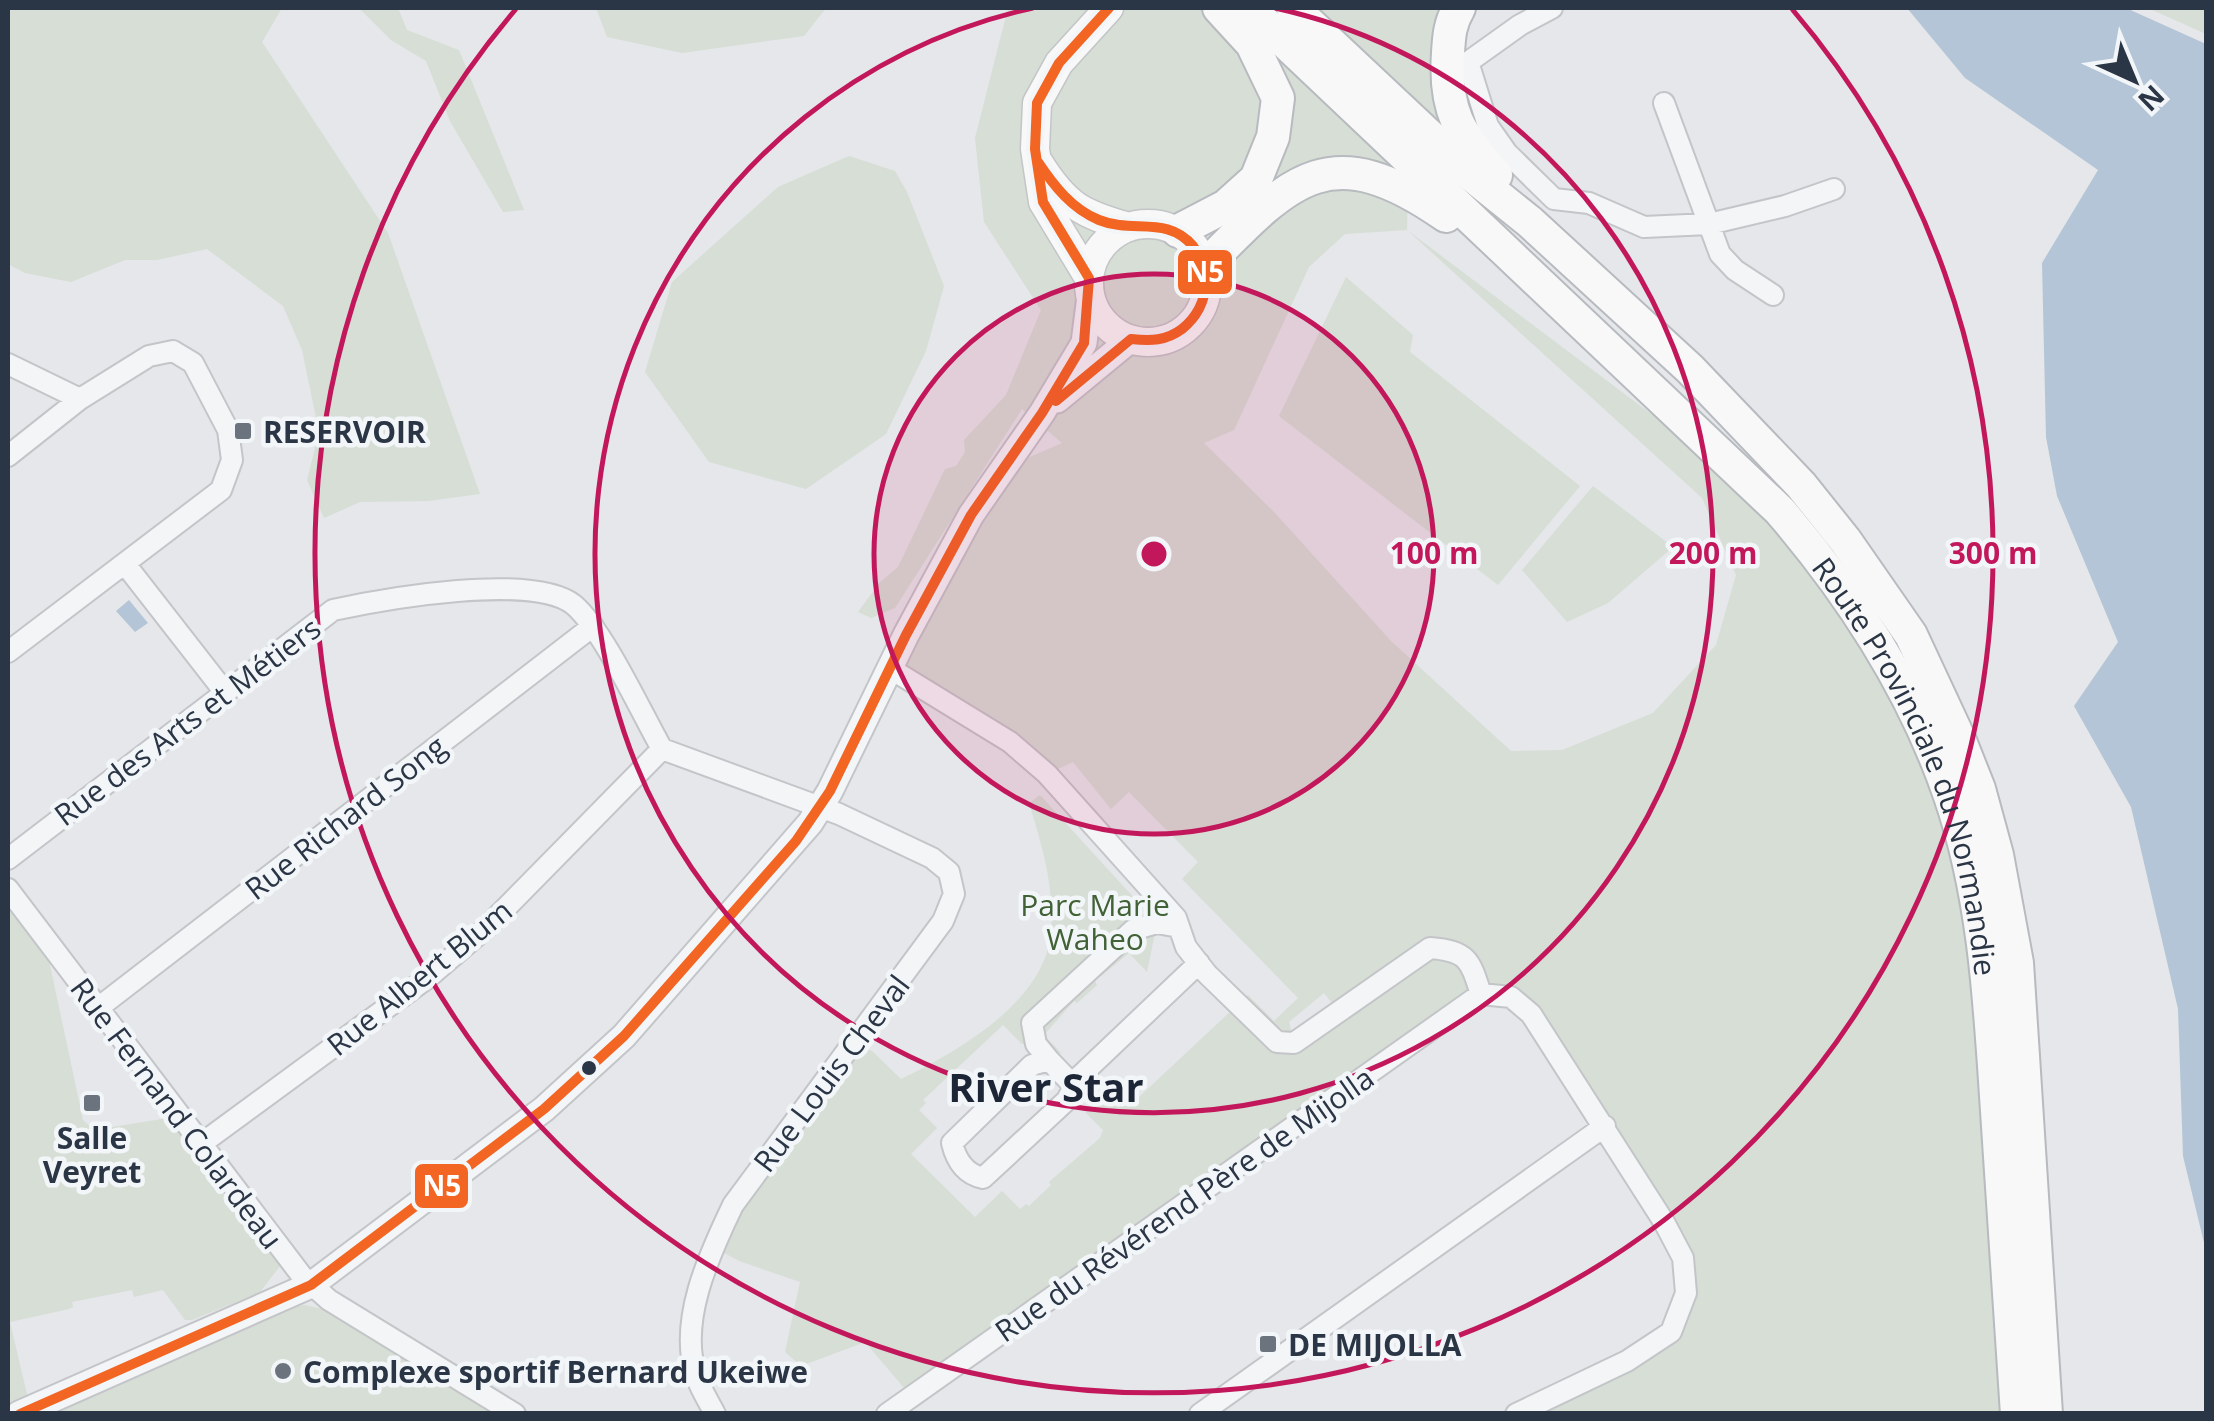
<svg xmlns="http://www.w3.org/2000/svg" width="2214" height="1421" font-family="'Open Sans',sans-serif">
	<rect width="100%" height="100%" fill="#e5e7ea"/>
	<path fill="#d6ded5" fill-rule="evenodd" d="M 8,8 L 282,8 L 262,42 L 388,233 L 480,494 L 428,501 L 360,502 L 324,518 L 307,480 L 319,432 L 302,350 L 283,306 L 207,249 L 157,260 L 125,260 L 71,282 L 25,273 L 8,264 Z
		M 359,8 L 398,8 L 407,30 L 459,50 L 524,210 L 503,212 L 450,121 L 426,61 L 391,40 Z
		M 596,8 L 826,8 L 804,36 L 682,53 L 607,37 Z
		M 1008,8 L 1223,8 L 1408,171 L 1407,230 L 1780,511 L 1889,664 L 1968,861 L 2017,1413 L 1523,1413 L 1671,1332 L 1683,1258 L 1531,1014 L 1481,994 L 911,1396 L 865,1342 L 801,1366 L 785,1352 L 800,1282 L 739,1261 L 713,1247 L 852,1045 L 872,1051 L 901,1079 C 957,1052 1044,1003 1051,933 C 1055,888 1042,845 1029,803 L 1040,795 L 1157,923 L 1147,972 L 1129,953 L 1095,981 L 1097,985 L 1077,1003 L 1074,1001 L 1044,1035 L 1062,1054 L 1036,1044 L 1022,1044 L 1003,1025 L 923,1100 L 926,1103 L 919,1110 L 937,1128 L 911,1154 L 975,1217 L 1002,1191 L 1020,1209 L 1026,1204 L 1029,1206 L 1051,1185 L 1049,1182 L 1100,1138 L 1103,1130 L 1085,1112 L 1120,1078 L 1139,1097 L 1248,995 L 1274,1021 L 1298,998 L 1182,879 L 1198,862 L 1129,792 L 1111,809 L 1073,762 L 1047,774 L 899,673 L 1002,469 L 1062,443 L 1022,409 L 895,608 L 871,618 L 858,612 L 879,583 L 898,567 L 945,469 L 956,466 L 965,452 L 964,440 L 1006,395 L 1041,310 L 984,222 L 975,138 ZM 1407,230 L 1702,498 L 1736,575 L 1716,645 L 1653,713 L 1562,750 L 1511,751 L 1391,641 L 1274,512 L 1204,443 L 1234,430 L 1309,267 L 1345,234 ZM 1324,993 L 1338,1011 L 1294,1043 L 1289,1022 Z
		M 1311,8 L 1448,8 L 1463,151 Z
		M 2148,8 L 2206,8 L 2206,34 Z
		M 849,156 L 895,171 L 907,192 L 944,286 L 926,351 L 886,434 L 806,489 L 709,462 L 645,372 L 672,282 L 778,187 Z
		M 1346,277 L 1413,335 L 1410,352 L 1580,486 L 1498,585 L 1279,416 Z
		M 1593,486 L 1673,547 L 1608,603 L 1567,622 L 1522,570 Z
		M 8,889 L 44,937 L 83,1120 L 94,1130 L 180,1116 L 284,1261 L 260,1292 L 192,1320 L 185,1320 L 163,1290 L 134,1297 L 132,1290 L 72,1302 L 73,1307 L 69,1309 L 10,1322 L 29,1403 L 8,1411 Z
		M 304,1305 L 327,1310 L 496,1414 L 30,1414 L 280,1310 Z"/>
	<path fill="#b3c5d6" d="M 1907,8 L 2126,8 L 2206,44 L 2206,1251 L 2183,1156 L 2178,1009 L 2131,807 L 2074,706 L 2118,642 L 2057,496 L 2046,437 L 2042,263 L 2098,170 L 1965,78 Z
		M 129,600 L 148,623 L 135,632 L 116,611 Z"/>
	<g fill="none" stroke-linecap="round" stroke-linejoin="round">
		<g stroke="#c3c5c8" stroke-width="24">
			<path id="minor" d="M 1469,65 L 1488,126 L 1507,153 L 1554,199 L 1589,203 L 1644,227 L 1709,224 L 1785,206 L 1834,189
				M 1457,70 L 1520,25 L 1552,8
				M 1664,103 L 1720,254 L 1735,270 L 1773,295
				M 8,364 L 80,399 L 149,356 L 173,351 L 193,363 L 228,430 L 232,460 L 221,490 L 8,652
				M 8,456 L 80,399
				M 125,564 L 224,691
				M 891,669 L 1010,742 L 1047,774 L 1176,918 L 1186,947 L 1207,974 L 1277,1042 L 1294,1043 L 1430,948 C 1468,951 1470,960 1481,994
				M 8,859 L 333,610 C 384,599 533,572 574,605 C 604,631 641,712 662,749 L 839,814 L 932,858 L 949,872 L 954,894 L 943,921 L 733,1205 C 709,1255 677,1323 697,1378 C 701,1390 709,1402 715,1414
				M 8,889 L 302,1276 L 329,1300 L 515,1414
				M 98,1008 L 593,626
				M 1049,1060 L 1036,1044 L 1032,1023 L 1133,930 L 1157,923 L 1179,927
				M 1074,1086 L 1049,1060 L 1032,1065 L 952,1143 C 956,1160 965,1174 983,1178 L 1067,1100 L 1079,1077 L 1199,963
				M 201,1144 L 430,976 L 486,928 L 662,749
				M 887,1414 L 1481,994 L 1511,997 L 1531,1014 L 1664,1222 L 1683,1258 L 1686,1293 L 1671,1332 L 1627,1361 L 1516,1414
				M 1200,1414 L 1605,1126"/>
		</g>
		<g stroke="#c3c5c8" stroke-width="29">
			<path id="tertiary" d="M 1057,400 L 1131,339
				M 19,1414 L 311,1285 L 544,1109 L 624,1036 L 810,823 L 830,791 L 906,635 L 971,515 L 1042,413 L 1084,343 L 1090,296"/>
		</g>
		<g stroke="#c3c5c8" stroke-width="31">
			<path id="secondary" d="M 1039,163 C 1066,206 1082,214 1129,227
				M1089 283a59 59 0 1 1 118 0a59 59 0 1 1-118 0Z
				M 1089,278 L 1043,202 L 1035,149 L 1037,103 L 1059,63 L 1109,8"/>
		</g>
		<g stroke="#b7babf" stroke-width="36">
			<g id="trunk">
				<path id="s1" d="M 1249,8 L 1780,511 C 1852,595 1914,691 1950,796 C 1985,898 1990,1005 1997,1111 C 2004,1212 2011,1313 2017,1414"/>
				<path d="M 1293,8 L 1469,173 L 1530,222 L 1690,369 L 1801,485 L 1845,540 L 1911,635 L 1958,736 L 1979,789 L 1997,855 L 2017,963 L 2046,1414"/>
				<path d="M 1459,8 C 1450,23 1449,35 1448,53 C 1444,110 1459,134 1496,175"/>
				<path d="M 1178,231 L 1226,206 L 1256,179 L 1273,137 L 1278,98 L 1252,44 L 1219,8"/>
				<path d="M 1205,266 C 1291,178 1330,135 1446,216"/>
			</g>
		</g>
		<use href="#minor" stroke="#f4f5f7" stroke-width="20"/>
		<use href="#tertiary" stroke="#f4f5f7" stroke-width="25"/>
		<use href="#secondary" stroke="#f8f8f8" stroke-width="28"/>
		<use href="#trunk" stroke="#f8f8f8" stroke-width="32"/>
		<g stroke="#f3f6f9" stroke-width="18">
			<path id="bus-1" d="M 1038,162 C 1054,186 1072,209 1099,220 C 1133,234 1167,215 1193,246 C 1201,256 1206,268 1206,282 C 1205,300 1197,317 1182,329 C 1166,341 1151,341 1131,339 L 1056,401
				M 20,1414 L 311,1285 L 544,1109 L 624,1036 L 796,841 L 830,791 L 906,635 L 971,515 L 1042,413 L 1084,343 L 1089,278 L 1043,202 L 1035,149 L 1037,103 L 1059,63 L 1109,8"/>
		</g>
		<use href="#bus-1" stroke="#f26522" stroke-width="10"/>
	</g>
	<circle cx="1154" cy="554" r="280" fill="#c2185b" fill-opacity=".12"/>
	<g fill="none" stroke="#c2185b" stroke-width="5">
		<circle cx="1154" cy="554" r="280"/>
		<path d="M1275 8A559 559 0 1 1 1033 8"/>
		<path d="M1792 9A839 839 0 1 1 516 9"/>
	</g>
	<g fill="#6b737f" stroke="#f3f6f9" stroke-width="4">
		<rect x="233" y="421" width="20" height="20" rx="5"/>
		<rect x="82" y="1093" width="20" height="20" rx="5"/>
		<rect x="1258" y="1334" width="20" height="20" rx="5"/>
		<circle cx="283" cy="1371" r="10"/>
	</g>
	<circle fill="#2a3545" stroke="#f3f6f9" stroke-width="4" cx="589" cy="1068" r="9"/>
	<g text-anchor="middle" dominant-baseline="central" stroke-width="9" stroke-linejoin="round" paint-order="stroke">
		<g font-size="30" font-weight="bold" fill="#2a3545" stroke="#f3f6f9" text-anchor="start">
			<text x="263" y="431">RESERVOIR</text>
			<text x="92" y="1137" text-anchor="middle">Salle<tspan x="92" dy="34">Veyret</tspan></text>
			<text x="1288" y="1344">DE MIJOLLA</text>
			<text x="303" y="1371">Complexe sportif Bernard Ukeiwe</text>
		</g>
		<g font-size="30" fill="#2a3545" stroke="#f3f6f9">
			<text transform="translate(187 721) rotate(-37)">Rue des Arts et Métiers</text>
			<text stroke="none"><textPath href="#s1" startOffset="1022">Route Provinciale du Normandie</textPath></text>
			<text transform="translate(345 817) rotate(-38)">Rue Richard Song</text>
			<text transform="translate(419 977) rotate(-39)">Rue Albert Blum</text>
			<text transform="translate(831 1073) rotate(-53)">Rue Louis Cheval</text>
			<text transform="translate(177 1113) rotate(53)">Rue Fernand Colardeau</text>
			<text transform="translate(1184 1204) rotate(-35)">Rue du Révérend Père de Mijolla</text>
		</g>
		<g font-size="30" fill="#416136" stroke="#f3f6f9">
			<text x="1095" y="904">Parc Marie<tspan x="1095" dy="34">Waheo</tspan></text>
		</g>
		<g font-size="40" font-weight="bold" fill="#1c2636" stroke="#f3f6f9">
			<text x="1046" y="1086">River Star</text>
		</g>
	</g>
	<circle cx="1154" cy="554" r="15" fill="#c2185b" stroke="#f3f6f9" stroke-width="5"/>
	<g font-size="30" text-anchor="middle" font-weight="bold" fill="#c2185b" stroke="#f3f6f9" stroke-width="9" stroke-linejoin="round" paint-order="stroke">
		<text x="1434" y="564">100 m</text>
		<text x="1713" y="564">200 m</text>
		<text x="1993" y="564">300 m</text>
	</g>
	<g stroke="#f3f6f9" stroke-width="4">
		<rect x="1176" y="248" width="58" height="48" rx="10" fill="#f26522"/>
		<rect x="413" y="1162" width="57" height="48" rx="10" fill="#f26522"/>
	</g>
	<g font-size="28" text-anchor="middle" font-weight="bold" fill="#fff">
		<text x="1205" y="282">N5</text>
		<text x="442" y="1196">N5</text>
	</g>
	<rect width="2214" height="1421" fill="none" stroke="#2a3545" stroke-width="20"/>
	<g transform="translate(2134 80) rotate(136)" stroke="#f3f6f9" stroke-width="8" paint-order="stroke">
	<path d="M0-8L18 38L0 25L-18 38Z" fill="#2a3545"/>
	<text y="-15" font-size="28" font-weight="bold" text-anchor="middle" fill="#2a3545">N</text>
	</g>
</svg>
